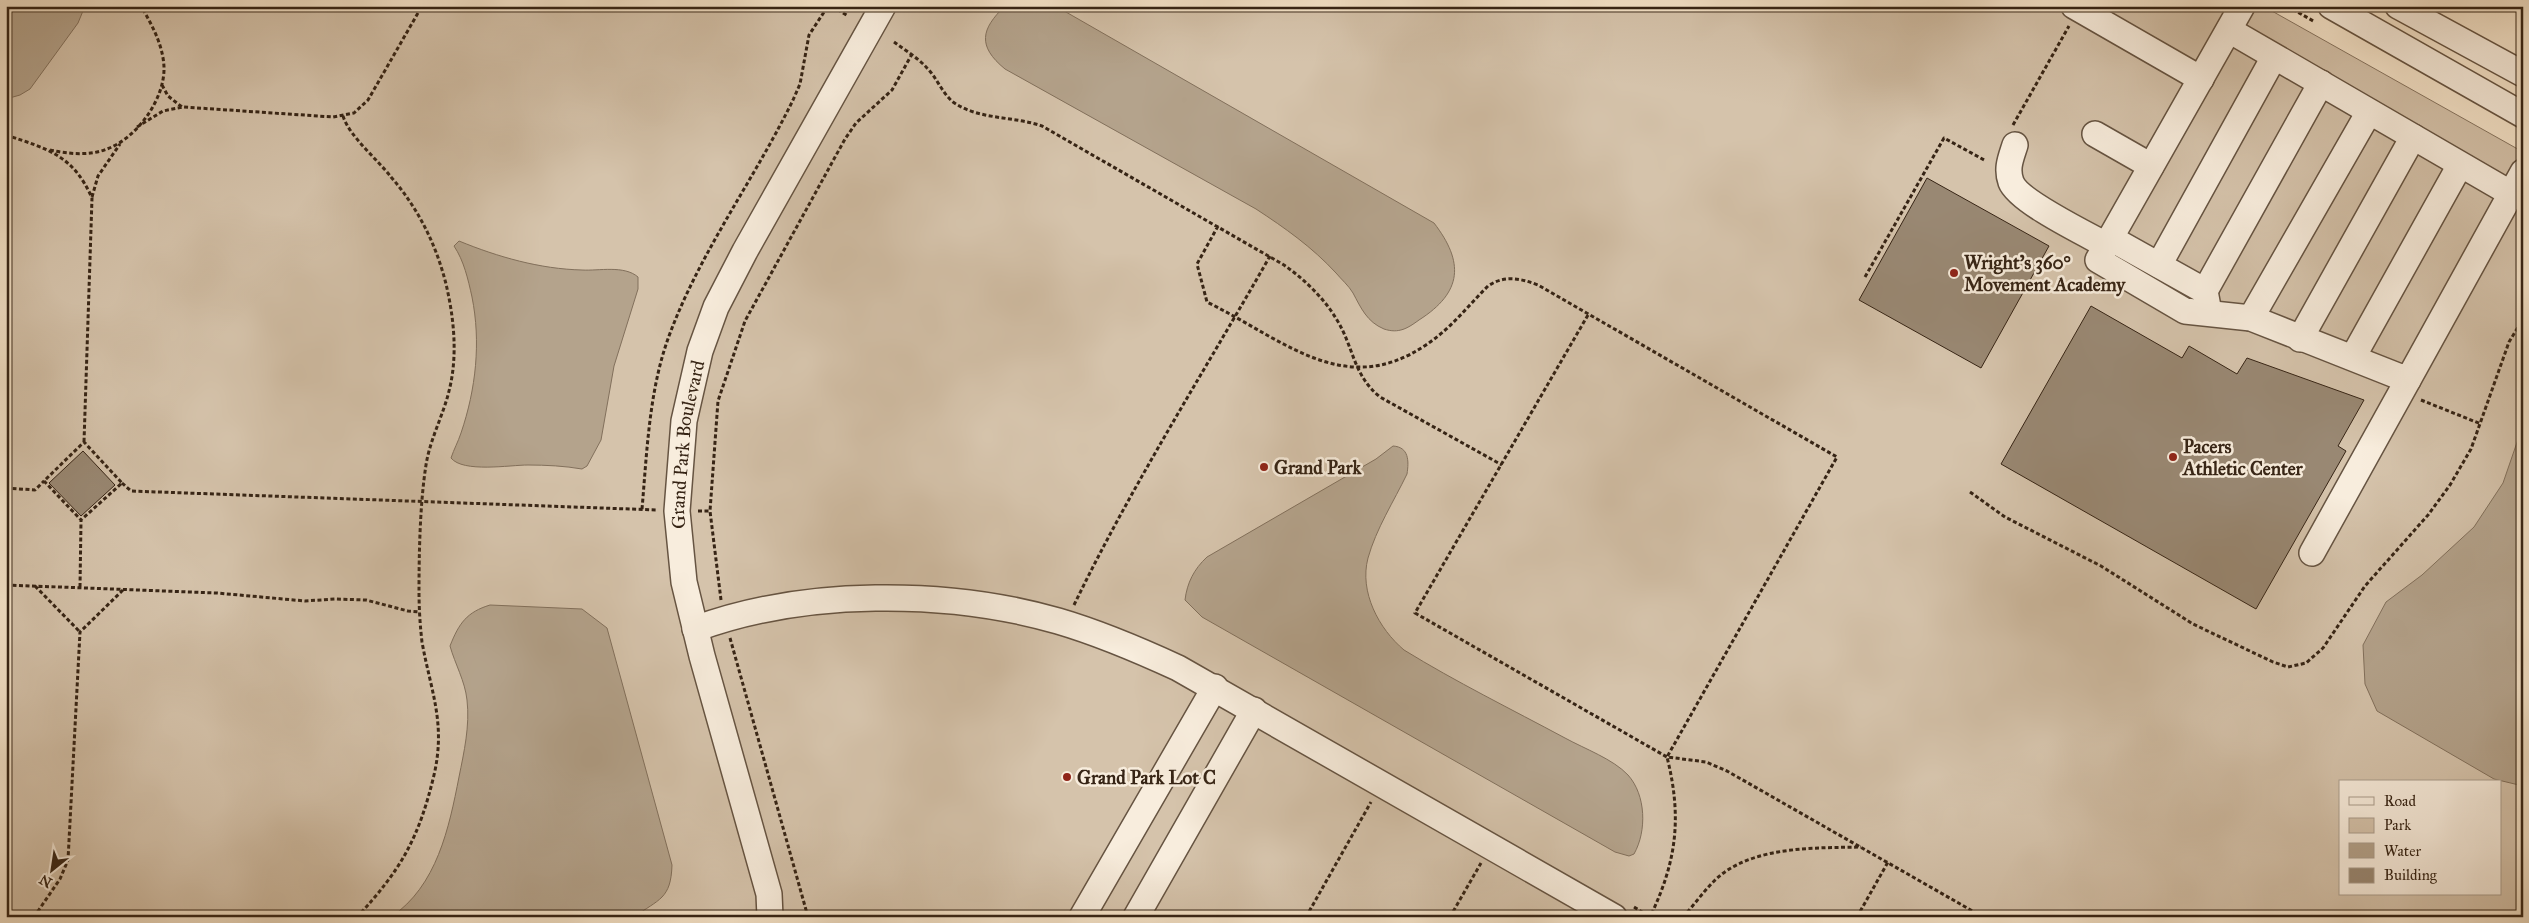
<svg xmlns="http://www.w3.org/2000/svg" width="2529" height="923" font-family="'IM FELL Great Primer',serif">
	<rect width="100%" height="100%" fill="#f5e4ca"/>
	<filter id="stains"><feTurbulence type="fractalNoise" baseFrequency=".004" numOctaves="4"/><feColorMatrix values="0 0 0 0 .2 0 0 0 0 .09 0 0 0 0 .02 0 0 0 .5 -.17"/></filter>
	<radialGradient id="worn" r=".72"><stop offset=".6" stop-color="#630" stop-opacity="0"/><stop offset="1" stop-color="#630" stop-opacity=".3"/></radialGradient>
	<path fill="#d5c3ab" stroke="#867460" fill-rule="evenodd" d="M 6,6 L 2263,6 L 2523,152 L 2523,917 L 6,917 ZM 2340,782 L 2500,782 L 2500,894 L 2340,894 Z"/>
	<path fill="#b4a38c" stroke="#82705c" d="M 6,6 L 85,6 L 78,23 L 30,89 L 20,95 L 6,99 Z
		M 1005,6 L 1055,6 L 1059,8 L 1434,223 C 1464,262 1463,292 1419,320 C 1408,328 1399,334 1384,329 C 1367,322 1361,308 1353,293 C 1349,286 1341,279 1336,273 C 1312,247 1285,228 1256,209 L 1005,69 C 977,46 981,29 1005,6 Z
		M 459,241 C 498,257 540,269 582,270 C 599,271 624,265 638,277 L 638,289 L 614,366 L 601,440 L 587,466 L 582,469 C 565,466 546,465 528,465 C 510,465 463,473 451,458 C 454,449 458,442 461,433 C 476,389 481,342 472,297 C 468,279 464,261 454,246 Z
		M 2523,425 L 2523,786 L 2494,779 L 2377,711 L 2365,684 L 2363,645 L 2386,602 L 2422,575 L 2474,527 L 2503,483 Z
		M 1393,446 C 1409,447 1409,461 1407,474 C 1394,501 1376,529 1368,558 C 1359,592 1379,629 1404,650 C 1456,682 1511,709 1565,738 C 1585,749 1613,759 1628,775 C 1646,795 1647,831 1634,854 L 1629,856 L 1615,852 L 1202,617 L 1185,600 C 1187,583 1194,569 1207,557 L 1376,459 Z
		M 490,605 L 582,609 L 607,628 L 672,865 C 671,899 659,899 634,917 L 391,917 C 437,886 449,828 459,777 C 464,752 470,726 467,700 C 465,681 455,664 450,646 C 459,623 467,612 490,605 Z"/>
	<path fill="#998873" stroke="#362415" d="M 1927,178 L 2049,246 L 1981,368 L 1859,300 Z
		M 2091,306 L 2182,358 L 2189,346 L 2237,374 L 2247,358 L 2364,400 L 2338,446 L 2346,451 L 2256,609 L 2001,464 Z
		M 83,451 L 115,485 L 81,516 L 49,483 Z"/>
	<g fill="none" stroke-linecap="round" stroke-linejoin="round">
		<g stroke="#665442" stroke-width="28">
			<g id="minor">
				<path d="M 2074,6 L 2201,79"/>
				<path d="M 2242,6 L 2098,260 L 2185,311 L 2251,318 L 2408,380 L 2523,172"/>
				<path d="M 2331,6 L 2523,115"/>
				<path d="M 2398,6 L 2523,74"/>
				<path d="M 2229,30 L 2510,193"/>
				<path d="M 2095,134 L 2151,166"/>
				<path d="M 2015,145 C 2011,158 2006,168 2011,182 C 2018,201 2086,234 2106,245"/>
				<path d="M 2110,238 L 2205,291 L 2208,307"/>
				<path d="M 2159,265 L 2274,57"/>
				<path d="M 2205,291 L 2321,83"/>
				<path d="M 2251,318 L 2369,112"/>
				<path d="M 2300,339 L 2413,137"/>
				<path d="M 2353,357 L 2460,165"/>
				<path d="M 2312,553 L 2408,380"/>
				<path d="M 695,629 C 803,589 947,589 1058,621 C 1099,633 1139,650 1178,668 L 1614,917"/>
				<path id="s1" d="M 770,917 L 769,894 L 702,656 L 684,582 L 677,511 L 684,421 L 700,351 L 716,307 L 745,251 L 883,6"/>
				<path d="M 1082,917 L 1215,687"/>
				<path d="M 1136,917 L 1254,710"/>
			</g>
		</g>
		<path stroke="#362415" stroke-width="3" stroke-dasharray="4 2.5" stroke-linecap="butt" d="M 832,6 L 848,16
			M 2287,6 L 2315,22
			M 894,42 C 905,50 918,58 927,68 C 937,78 942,93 953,102 C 978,120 1014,116 1042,126 L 1284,265 C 1304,279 1324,298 1337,320 C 1354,348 1353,375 1380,397 L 1502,465
			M 162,85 L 168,96 L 182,107
			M 343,116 C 349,136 378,160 391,177 C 418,208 436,244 446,284 C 454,318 458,356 449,391 C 443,416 430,439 426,465 C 420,503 419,552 419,591 C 419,608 420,625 422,642 C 431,692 446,723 434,775 C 419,838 401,870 357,917
			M 2013,125 L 2069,26
			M 137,127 L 163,111 L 183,107 L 333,117 L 354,113 L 368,100 L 422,6
			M 6,135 C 48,149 73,155 92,198 L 84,442
			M 50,150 C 68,154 90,156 107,149 C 137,138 165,99 164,67 C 163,45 152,25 141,6
			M 92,197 L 98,176 L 120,144
			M 1218,226 L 1197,264 L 1207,302 C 1290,343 1353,408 1443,332 C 1459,318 1473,301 1488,286 C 1504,275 1520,278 1538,285 L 1837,457 L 1667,757 C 1682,817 1677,861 1650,917
			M 1865,277 L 1944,138 L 1986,161
			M 1588,315 L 1415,613 L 1667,757 L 1706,762 L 1727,771 L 1983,917
			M 2421,400 L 2481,424
			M 122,483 L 131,491 L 657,510
			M 6,488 L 35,490 L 44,481
			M 1970,492 L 2005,517 L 2101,566 L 2193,624 L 2273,662 L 2288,667 L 2306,663 L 2323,648 L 2365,586 L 2428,515 L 2450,485 L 2471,449 L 2509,342 L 2523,319
			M 642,509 C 647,452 649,390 669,336 C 700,252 754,180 793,100 L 800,84 L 809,35 L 828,6
			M 698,511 L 710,511
			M 6,585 L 217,593 L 305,601 L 335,599 L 366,600 L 408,611 L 420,612
			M 35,586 L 80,632
			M 80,587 L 81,520 L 44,481 L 84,442 L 122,483 L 81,520
			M 721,600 L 710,511 L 718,401 L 745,321 L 845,139 L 856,123 L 892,90 L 912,54
			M 1074,605 C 1132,485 1204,372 1270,256
			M 730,638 L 808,917
			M 1634,907 L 1650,917
			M 34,917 L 60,879 L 68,860 L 80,632 L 124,589
			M 1306,917 L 1371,802
			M 1450,917 L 1481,863
			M 1683,917 C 1696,903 1707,886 1722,874 C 1759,846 1817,848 1861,847
			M 1857,917 L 1888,862"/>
		<use href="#minor" stroke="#f8eddd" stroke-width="25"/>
	</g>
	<g fill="#8f2418" stroke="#f8eddd" stroke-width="2">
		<circle cx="1954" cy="273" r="5"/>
		<circle cx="2173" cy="457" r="5"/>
		<circle cx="1264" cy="467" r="5"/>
		<circle cx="1067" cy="777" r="5"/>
	</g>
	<g text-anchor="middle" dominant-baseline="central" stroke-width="5" stroke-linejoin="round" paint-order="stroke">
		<g font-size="19" font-weight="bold" fill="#362415" stroke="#f8eddd" text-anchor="start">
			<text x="1964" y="262">Wright's 360°<tspan x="1964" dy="22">Movement Academy</tspan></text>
			<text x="2183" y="446">Pacers<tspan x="2183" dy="22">Athletic Center</tspan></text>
			<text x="1274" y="467">Grand Park</text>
			<text x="1077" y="777">Grand Park Lot C</text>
		</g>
		<g font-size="19" fill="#362415" stroke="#f8eddd">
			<text stroke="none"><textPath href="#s1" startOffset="485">Grand Park Boulevard</textPath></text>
		</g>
	</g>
	<rect width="2529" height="923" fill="none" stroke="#f5e4ca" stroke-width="25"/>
	<rect x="8" y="8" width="2514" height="908" fill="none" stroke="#362415" stroke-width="2.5"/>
	<rect x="12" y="12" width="2504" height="898" fill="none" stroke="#362415"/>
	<rect x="2339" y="780" width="162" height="115" fill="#f8eddd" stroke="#aa9d8d"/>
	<rect x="2349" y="797" width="25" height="8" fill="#f8eddd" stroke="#aa9d8d"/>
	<text x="2384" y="806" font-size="15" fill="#362415">Road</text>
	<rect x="2349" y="818" width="25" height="15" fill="#d5c3ab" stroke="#aa9d8d"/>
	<text x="2384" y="830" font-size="15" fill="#362415">Park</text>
	<rect x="2349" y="843" width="25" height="15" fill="#b4a38c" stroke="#aa9d8d"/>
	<text x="2384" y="856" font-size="15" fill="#362415">Water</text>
	<rect x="2349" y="868" width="25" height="15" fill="#998873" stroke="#aa9d8d"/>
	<text x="2384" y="880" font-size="15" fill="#362415">Building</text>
	<g transform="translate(52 870) rotate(210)" stroke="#f8eddd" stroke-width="4" paint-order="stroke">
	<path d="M0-4L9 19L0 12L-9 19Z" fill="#362415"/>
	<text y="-8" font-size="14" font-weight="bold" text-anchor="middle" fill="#362415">N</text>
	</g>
	<rect width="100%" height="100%" filter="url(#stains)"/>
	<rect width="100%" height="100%" fill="url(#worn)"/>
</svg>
